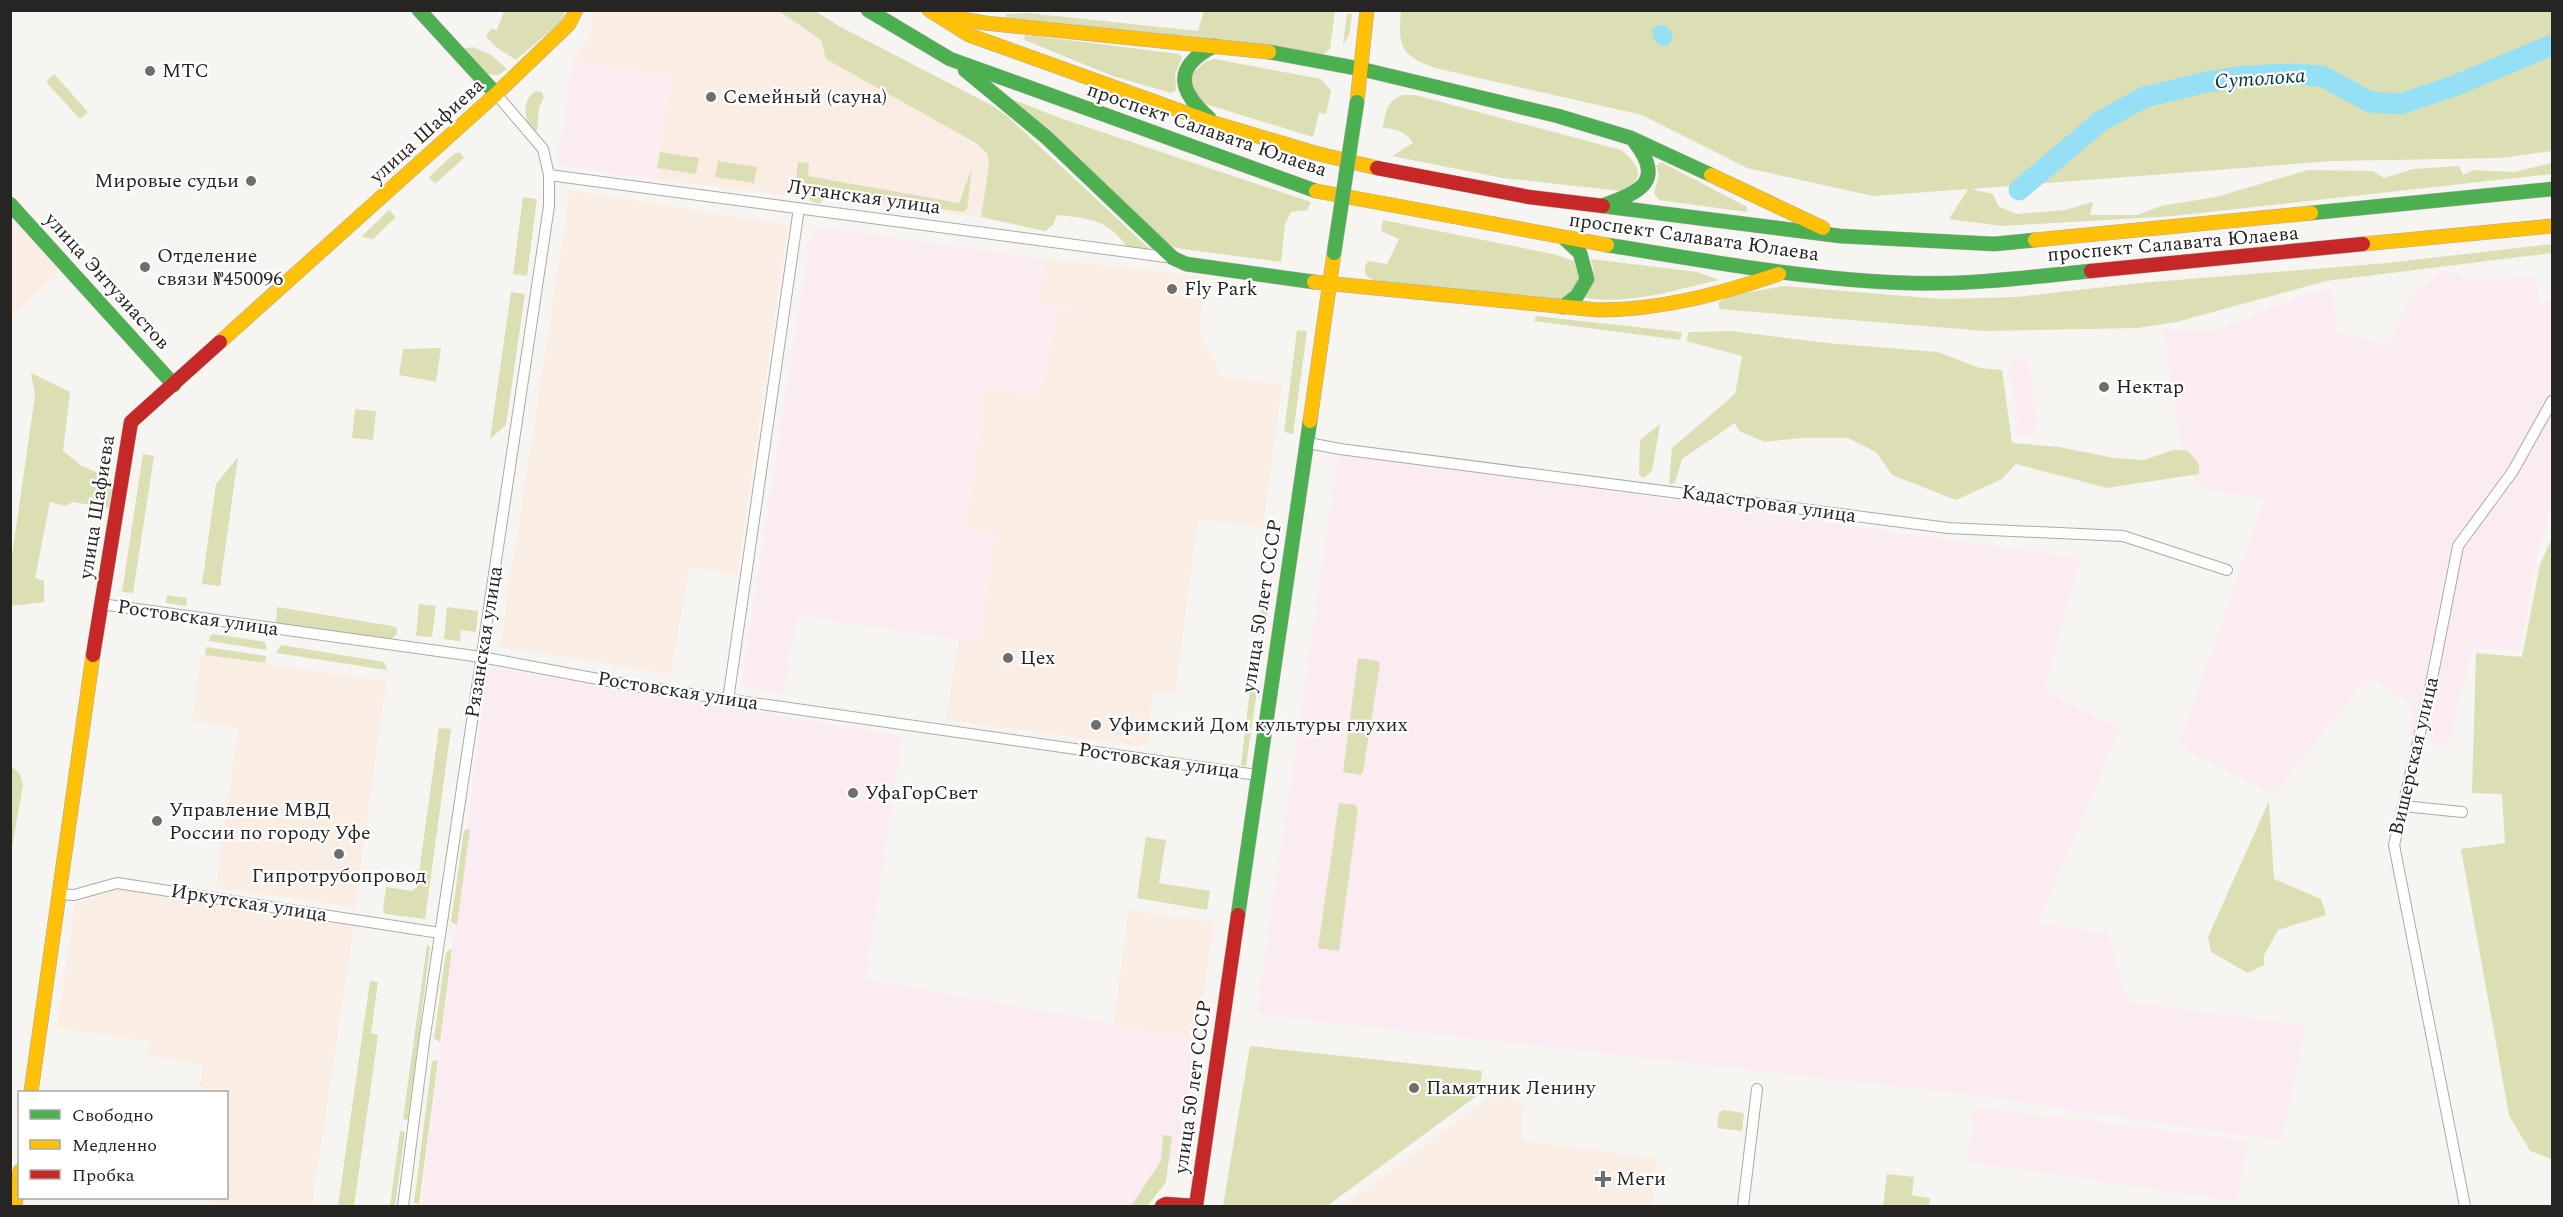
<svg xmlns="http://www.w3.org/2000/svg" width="2563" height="1217" font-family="Spectral,serif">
	<rect width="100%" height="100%" fill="#f7f5f2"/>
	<path fill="#faeee4" d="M 593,11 L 779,11 L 987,153 L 989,165 L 981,217 L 655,180 L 671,76 L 573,60 L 591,35 Z
		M 570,190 L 788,225 L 737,575 L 689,567 L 671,674 L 500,647 Z
		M 11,217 L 60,271 L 11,318 Z
		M 1045,259 L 1206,277 L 1199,333 L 1220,372 L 1217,376 L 1282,385 L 1263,528 L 1198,519 L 1175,694 L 1154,691 L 1146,747 L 946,720 L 959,640 L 980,643 L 995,533 L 966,528 L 986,389 L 1039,398 L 1059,309 L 1082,309 L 1039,302 Z
		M 201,655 L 386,681 L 355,907 L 216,888 L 238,728 L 192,721 Z
		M 116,889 L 354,926 L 312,1206 L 229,1206 L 216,1205 L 211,1198 L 226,1198 L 226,1092 L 203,1092 L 203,1087 L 200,1086 L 203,1064 L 148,1056 L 150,1042 L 57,1028 L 75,903 Z
		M 1128,910 L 1214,922 L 1197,1039 L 1114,1025 Z
		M 1499,1090 L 1523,1104 L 1522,1141 L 1656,1158 L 1653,1206 L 1344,1206 Z"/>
	<path fill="#faecf0" d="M 573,60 L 671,76 L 655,180 L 557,164 Z
		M 824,228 L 1045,259 L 1039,302 L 1087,309 L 1059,310 L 1039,398 L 986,389 L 966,527 L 995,532 L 980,643 L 796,615 L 783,694 L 741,686 L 810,239 L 818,229 Z
		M 2444,269 L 2467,281 L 2537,277 L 2539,305 L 2552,299 L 2552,503 L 2537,556 L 2520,651 L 2473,648 L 2448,745 L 2409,736 L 2414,706 L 2368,677 L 2274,794 L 2179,747 L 2264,499 L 2202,488 L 2183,464 L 2164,330 L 2218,330 L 2307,294 L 2332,290 L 2337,332 L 2389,345 L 2409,300 Z
		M 2028,358 L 2037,435 L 2019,437 L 2008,360 Z
		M 1339,452 L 2080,559 L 2044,690 L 2120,729 L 2038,923 L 2108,934 L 2128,1002 L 2306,1026 L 2282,1141 L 1974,1095 L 1257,1014 Z
		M 487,667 L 902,736 L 865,979 L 1197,1039 L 1179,1148 L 1138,1206 L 421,1206 Z
		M 1974,1107 L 2248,1141 L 2237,1201 L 1968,1162 Z"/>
	<path fill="#dcdeb4" d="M 1401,10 L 2552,11 L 2552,151 L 2501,158 L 2332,161 L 1971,189 L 1993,194 L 1998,206 L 2016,214 L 2065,210 L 2093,202 L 2090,215 L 2138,215 L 2161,206 L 2216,197 L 2308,170 L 2373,171 L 2384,178 L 2413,169 L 2459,166 L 2463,175 L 2473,170 L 2514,172 L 2552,163 L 2552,174 L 2174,216 L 2001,226 L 1949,219 L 1968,189 L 1873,196 L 1747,168 L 1642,115 L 1435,68 C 1400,55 1398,47 1401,10 Z
		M 504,11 L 564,11 L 564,19 L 516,60 L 496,47 L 486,37 L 491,29 L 497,30 Z
		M 779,11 L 815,11 L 839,26 L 991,105 L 1007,116 L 1153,252 L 1127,247 C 1108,219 1087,218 1057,215 L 1053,225 L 1045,231 L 981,217 L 989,165 L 987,153 L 974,142 L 826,59 L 821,40 Z
		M 1204,11 L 1335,11 L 1330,49 L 1324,54 L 1004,21 L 1006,14 L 1028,13 L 1198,31 Z
		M 1347,14 L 1352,14 L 1349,35 L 1343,45 Z
		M 1026,35 L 1179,54 L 1182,57 L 1175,75 L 1176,90 L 1171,93 L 1113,76 L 1027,41 L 1023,38 Z
		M 473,47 L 491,55 L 507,69 L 498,75 L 485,74 L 461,49 Z
		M 1214,59 L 1321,79 L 1331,91 L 1326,114 L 1319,113 L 1313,137 L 1202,103 L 1192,90 L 1192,74 L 1205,62 Z
		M 54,74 L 88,112 L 80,119 L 46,82 Z
		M 536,91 L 542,92 L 544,98 L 539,107 L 537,131 L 533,131 C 523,120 522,99 536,91 Z
		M 1403,95 L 1415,95 L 1621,150 C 1640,165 1647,180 1621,191 L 1503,178 L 1392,156 L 1413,143 C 1408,133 1394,128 1383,128 C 1385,113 1387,100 1403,95 Z
		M 1009,98 L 1060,118 L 1311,202 L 1307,210 L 1291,212 L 1285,224 L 1281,262 L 1176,248 L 1160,239 Z
		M 660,152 L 699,158 L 696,174 L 657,168 Z
		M 455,153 L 460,153 L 464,158 L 435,184 L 429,177 Z
		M 718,161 L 757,167 L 754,183 L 715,177 Z
		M 798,162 L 809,163 L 808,176 L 959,203 L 972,168 L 967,209 L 962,212 L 832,192 L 819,204 L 810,201 L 809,192 L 795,190 Z
		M 1661,162 L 1747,207 L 1747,212 L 1659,200 L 1654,193 L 1659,174 L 1656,166 Z
		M 523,197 L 537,199 L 527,276 L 513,274 Z
		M 389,210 L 396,217 L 373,239 L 361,237 Z
		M 1383,220 L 1553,254 L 1574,261 L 1579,277 L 1576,290 L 1559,302 L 1377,283 C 1366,277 1361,272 1368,261 L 1387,264 L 1399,239 L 1381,231 Z
		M 2552,244 L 2552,253 L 2326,281 L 2176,322 L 2137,328 L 1985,331 L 1719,309 L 1719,302 L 1728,296 L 1784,286 L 1941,299 L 2016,297 L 2140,283 L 2387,263 Z
		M 1591,259 L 1697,272 L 1719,280 C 1674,290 1631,305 1585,298 C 1589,281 1597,279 1591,259 Z
		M 511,292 L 525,294 L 506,425 L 490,439 Z
		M 1536,316 L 1682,332 L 1680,340 L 1534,321 Z
		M 1297,330 L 1307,331 L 1293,434 L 1284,432 Z
		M 1731,331 L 1826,343 L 1938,352 L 1980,368 L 2002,370 L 2012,443 L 2059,447 L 2114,458 L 2144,460 L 2173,450 L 2187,450 L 2199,464 L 2199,474 L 2107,488 L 2016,464 L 2002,479 L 1956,500 L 1892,475 L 1876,452 L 1848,438 L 1801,438 L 1765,442 L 1739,431 L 1735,423 L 1682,459 L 1675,483 L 1669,484 L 1672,448 L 1735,394 L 1742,356 L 1686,341 L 1689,332 Z
		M 441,348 L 436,382 L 399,375 L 403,349 Z
		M 31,373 L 70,392 L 63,451 L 82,466 L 109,478 L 113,483 L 109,508 L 73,502 L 65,506 L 50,502 L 35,578 L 44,581 L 44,602 L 12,606 L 11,605 L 11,562 L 35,396 Z
		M 355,409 L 376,411 L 373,440 L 352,438 Z
		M 1660,424 L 1652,471 L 1643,478 L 1639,475 L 1640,440 Z
		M 143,454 L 154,456 L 133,593 L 122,592 Z
		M 238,457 L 220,586 L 202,584 L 216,484 Z
		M 2552,538 L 2552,1159 L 2530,1151 L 2509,1115 L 2461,849 L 2505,843 L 2502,794 L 2472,793 L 2476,653 L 2522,657 L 2540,565 Z
		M 167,595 L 187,598 L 186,606 L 166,603 Z
		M 419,604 L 436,606 L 432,637 L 416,636 Z
		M 277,607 L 392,626 L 397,628 L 397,634 L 390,640 L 276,623 Z
		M 447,607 L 478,611 L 476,632 L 461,630 L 460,641 L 444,639 Z
		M 1261,609 L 1268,610 L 1264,636 L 1257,634 Z
		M 213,634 L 265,642 L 267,650 L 209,641 L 210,636 Z
		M 1255,642 L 1262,643 L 1259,666 L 1252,665 Z
		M 281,645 L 384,662 L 387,670 L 276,653 Z
		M 206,647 L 266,656 L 265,663 L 205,655 Z
		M 1358,658 L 1378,661 L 1380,664 L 1363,772 L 1360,775 L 1343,772 Z
		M 1250,689 L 1257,691 L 1246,766 L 1241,765 Z
		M 439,728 L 451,729 L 425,919 L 385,914 L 383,911 L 386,887 L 412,891 L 417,887 Z
		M 11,766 L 20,774 L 23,785 L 11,853 Z
		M 2269,801 L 2274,879 L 2321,899 L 2326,915 L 2278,930 L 2264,955 L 2264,965 L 2248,973 L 2211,952 L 2208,937 Z
		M 1339,803 L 1356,805 L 1358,809 L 1339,951 L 1318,948 Z
		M 470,829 L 457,925 L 451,922 L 464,830 Z
		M 1146,837 L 1166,840 L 1159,883 L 1210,891 L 1207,910 L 1137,898 Z
		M 427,945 L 430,947 L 408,1120 L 403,1119 Z
		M 452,949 L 440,1042 L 434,1038 L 446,952 Z
		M 370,981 L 378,982 L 371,1033 L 378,1035 L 354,1206 L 338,1206 Z
		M 1250,1046 L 1482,1071 L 1479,1094 L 1327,1206 L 1223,1206 Z
		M 438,1060 L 419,1204 L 414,1203 L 432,1061 Z
		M 1723,1110 L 1744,1113 L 1742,1131 L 1717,1128 L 1719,1113 Z
		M 400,1131 L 405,1132 L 395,1206 L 390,1206 Z
		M 1163,1135 L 1172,1136 L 1166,1182 L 1147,1206 L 1131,1206 L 1161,1161 Z
		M 1887,1174 L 1914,1177 L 1912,1195 L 1930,1198 L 1929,1206 L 1883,1206 Z"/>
	<path fill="#96e0f5" d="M 1659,25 L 1667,26 L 1673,36 L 1670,44 L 1663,47 C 1654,43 1653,38 1652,29 Z"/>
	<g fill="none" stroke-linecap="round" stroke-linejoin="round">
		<path stroke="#96e0f5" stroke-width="21" d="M 2019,190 L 2101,121 L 2145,97 L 2207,82 L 2246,76 L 2292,74 L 2322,76 L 2370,102 L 2400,104 L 2454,86 L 2552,45"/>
		<g stroke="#abaaa7" stroke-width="12">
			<path id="street" d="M 549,175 L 1173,258
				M 1308,443 L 1340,449 L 1948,528 L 2123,536 L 2227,570
				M 101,604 L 481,657 L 635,686 L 1257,775
				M 728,700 L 799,208
				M 2403,806 L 2462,812
				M 58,894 L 74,895 L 117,883 L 440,933
				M 403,1206 L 424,1042 L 549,206 L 549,175 L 543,149 L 496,94
				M 1743,1206 L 1757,1089
				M 2465,1206 L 2394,845 L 2429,694 L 2458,546 L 2513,471 L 2552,401"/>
		</g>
		<g stroke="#abaaa7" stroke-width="15">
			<path id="fast" d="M 419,10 L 496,94
				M 868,10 L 950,59 L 1316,191
				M 1269,52 L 1361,69 L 1558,116 L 1631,138 L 1711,175
				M 965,70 L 1046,137 L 1173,258 L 1186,264 L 1314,282
				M 1209,118 C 1178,90 1173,67 1214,46
				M 10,204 L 174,385
				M 1604,205 C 1642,192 1665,180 1634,141
				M 1603,206 L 1840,236 L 1994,244 L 2035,240
				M 2311,213 L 2552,189
				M 1607,245 C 1708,261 1808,280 1909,283 C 1970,285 2031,277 2091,271
				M 1563,307 L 1577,296 L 1587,279 L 1580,253 L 1564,238
				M 1238,915 L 1310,421"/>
		</g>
		<g stroke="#abaaa7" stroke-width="15">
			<path id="slow" d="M 929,10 L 969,35 L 1214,123 L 1315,153 L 1377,168
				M 945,16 L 985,23 L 1269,52
				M 1357,102 L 1367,10
				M 1711,175 L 1823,228
				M 1316,191 L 1607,245
				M 2035,240 L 2311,213
				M 2363,244 L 2552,226
				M 1314,282 L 1598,310 C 1661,310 1720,294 1779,274
				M 220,342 L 496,94 L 569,24 L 576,10
				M 1310,421 L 1334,253
				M 31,1092 L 93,655
				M 15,1206 L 20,1171"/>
		</g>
		<g stroke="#abaaa7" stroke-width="15">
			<path id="jam" d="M 1377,168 L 1529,197 L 1603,206
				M 2091,271 L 2363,244
				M 93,655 L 131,422 L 220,342
				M 1162,1206 L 1166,1204 L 1196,1206
				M 1196,1206 L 1238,915"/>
		</g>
		<use href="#street" stroke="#fefefd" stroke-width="10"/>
		<use href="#fast" stroke="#4caf50" stroke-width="14"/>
		<use href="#slow" stroke="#ffc107" stroke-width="14"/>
		<use href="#jam" stroke="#c62828" stroke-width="14"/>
		<g stroke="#abaaa7" stroke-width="15" stroke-linecap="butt">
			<path id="fast-bridge" d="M 1334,253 L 1357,102"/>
		</g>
		<use href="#fast-bridge" stroke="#4caf50" stroke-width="14"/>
	</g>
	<g fill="#6f6e6c" stroke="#fff" stroke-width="2">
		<circle cx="150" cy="71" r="6"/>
		<circle cx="711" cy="97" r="6"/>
		<circle cx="251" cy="181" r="6"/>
		<circle cx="145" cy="267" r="6"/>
		<circle cx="1172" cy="289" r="6"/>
		<circle cx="2104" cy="387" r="6"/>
		<circle cx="1008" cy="658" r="6"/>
		<circle cx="1096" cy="725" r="6"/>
		<circle cx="853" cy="793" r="6"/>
		<circle cx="157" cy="821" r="6"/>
		<circle cx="339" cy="854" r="6"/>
		<circle cx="1414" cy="1088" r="6"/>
		<path d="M1600 1170h6v6h6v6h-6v6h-6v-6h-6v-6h6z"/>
	</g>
	<g text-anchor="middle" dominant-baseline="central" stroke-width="4.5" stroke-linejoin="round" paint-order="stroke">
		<g font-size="20" fill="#262524" stroke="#fff" text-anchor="start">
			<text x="162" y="71">МТС</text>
			<text x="723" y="97">Семейный (сауна)</text>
			<text x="239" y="181" text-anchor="end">Мировые судьи</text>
			<text x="157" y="256">Отделение<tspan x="157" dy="23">связи №450096</tspan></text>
			<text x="1184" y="289">Fly Park</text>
			<text x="2116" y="387">Нектар</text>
			<text x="1020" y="658">Цех</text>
			<text x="1108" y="725">Уфимский Дом культуры глухих</text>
			<text x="865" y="793">УфаГорСвет</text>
			<text x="169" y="810">Управление МВД<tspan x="169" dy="23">России по городу Уфе</tspan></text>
			<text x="339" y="876" text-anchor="middle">Гипротрубопровод</text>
			<text x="1426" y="1088">Памятник Ленину</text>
			<text x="1616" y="1179">Меги</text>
		</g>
		<g font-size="20" fill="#262524" stroke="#fff">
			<text transform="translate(1207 130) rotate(19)">проспект Салавата Юлаева</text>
			<text transform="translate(427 131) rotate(-42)">улица Шафиева</text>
			<text transform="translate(864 197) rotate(8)">Луганская улица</text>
			<text transform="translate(1694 237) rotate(8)">проспект Салавата Юлаева</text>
			<text transform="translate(2173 244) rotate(-5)">проспект Салавата Юлаева</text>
			<text transform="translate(107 281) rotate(48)">улица Энтузиастов</text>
			<text transform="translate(1769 504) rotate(8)">Кадастровая улица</text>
			<text transform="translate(97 507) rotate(-81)">улица Шафиева</text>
			<text transform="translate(1262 606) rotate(-81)">улица 50 лет СССР</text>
			<text transform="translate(198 618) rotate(8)">Ростовская улица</text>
			<text transform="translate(484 642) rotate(-81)">Рязанская улица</text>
			<text transform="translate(678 691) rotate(9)">Ростовская улица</text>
			<text transform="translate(2414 756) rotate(-77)">Вишерская улица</text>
			<text transform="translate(1159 761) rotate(8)">Ростовская улица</text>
			<text transform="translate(249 903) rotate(9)">Иркутская улица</text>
			<text transform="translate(1193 1087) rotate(-82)">улица 50 лет СССР</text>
		</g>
		<g font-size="21" font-style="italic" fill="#013542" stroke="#fff">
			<text transform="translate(2260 79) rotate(-4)">Сутолока</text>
		</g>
	</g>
	<rect width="2563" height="1217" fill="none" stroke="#262524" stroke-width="24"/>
	<rect x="18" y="1091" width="210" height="108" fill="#ffffff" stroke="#a8a8a7" stroke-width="1.5"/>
	<rect x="30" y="1110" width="30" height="9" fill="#4caf50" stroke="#a8a8a7" stroke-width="1.5"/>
	<text x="72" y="1121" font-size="18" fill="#262524">Свободно</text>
	<rect x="30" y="1140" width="30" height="9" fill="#ffc107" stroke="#a8a8a7" stroke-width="1.5"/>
	<text x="72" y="1151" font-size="18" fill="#262524">Медленно</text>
	<rect x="30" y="1170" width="30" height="9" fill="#c62828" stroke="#a8a8a7" stroke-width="1.5"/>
	<text x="72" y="1181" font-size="18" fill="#262524">Пробка</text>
</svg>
